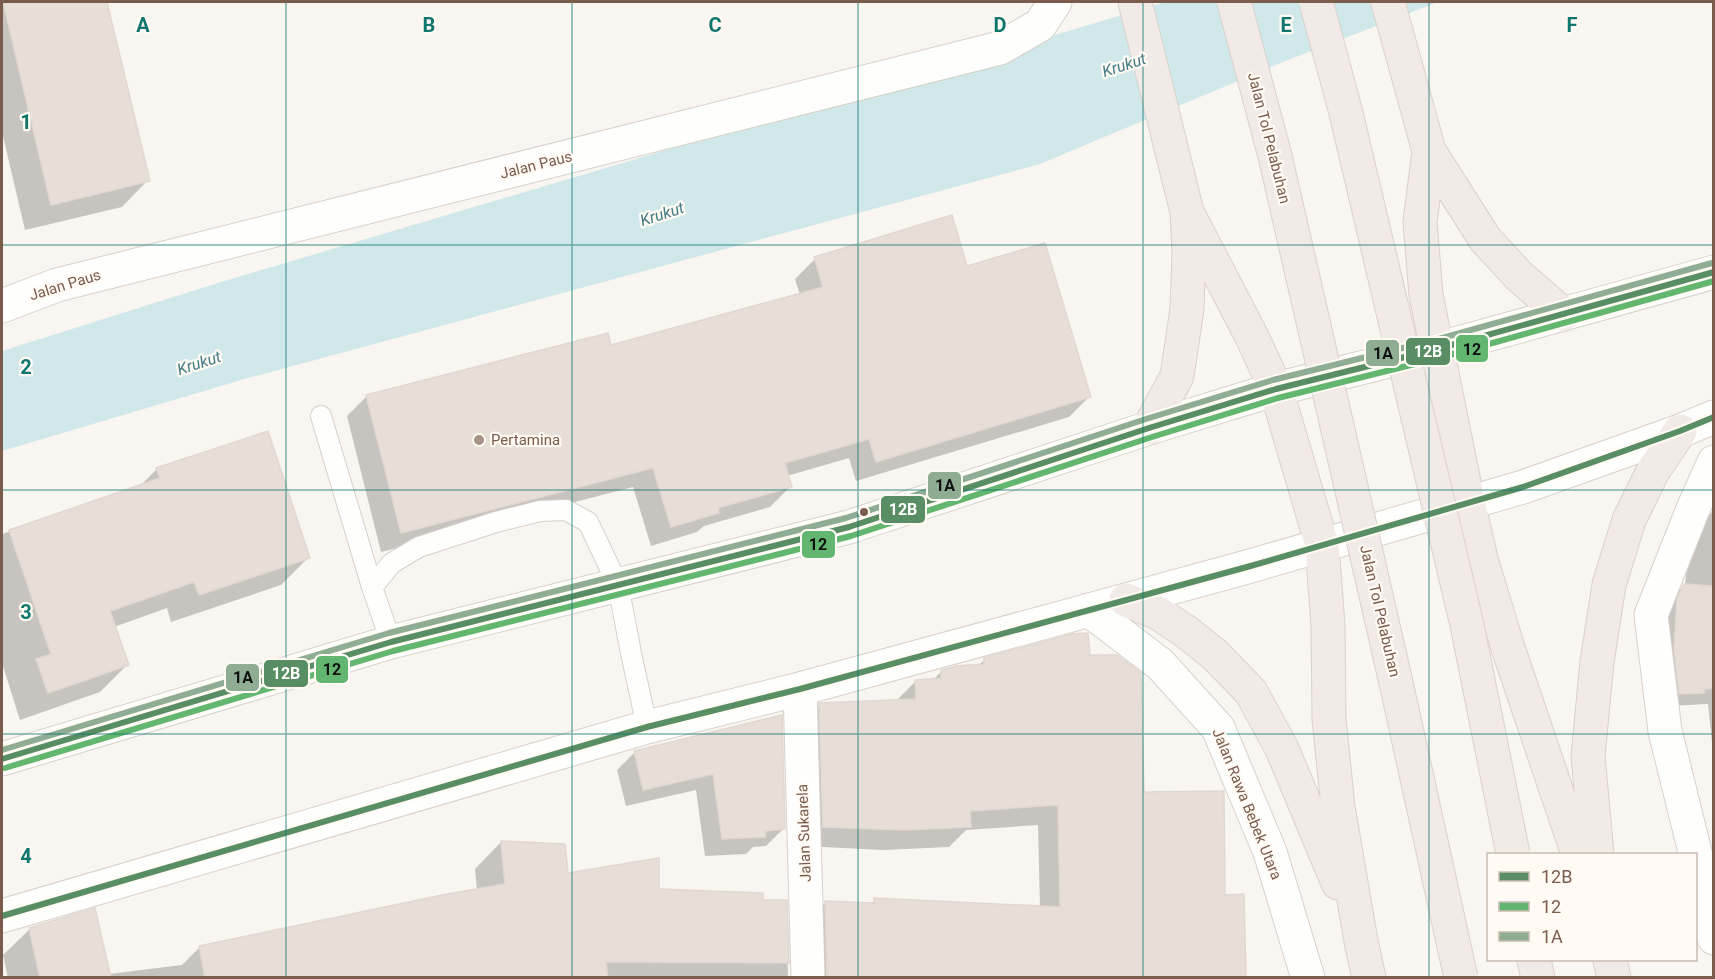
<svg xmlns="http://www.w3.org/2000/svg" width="1715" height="979" font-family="Roboto,sans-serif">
	<rect width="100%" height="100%" fill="#f9f5f0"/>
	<path fill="#d0e8ea" d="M 1166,2 L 1438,2 L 1288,60 L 1040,164 L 248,378 L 2,451 L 2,351 L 221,282 Z"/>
	<path fill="#0003" d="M 2,2 L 105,2 L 148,180 L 122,207 L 25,230 L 2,132 Z
		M 815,259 L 966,268 L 1089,397 L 1069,417 L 856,481 L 849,458 L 787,476 L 790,487 L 770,507 L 704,526 L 697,532 L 651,546 L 633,487 L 381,552 L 347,416 L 367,396 L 610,347 L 800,295 L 795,279 Z
		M 157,469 L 308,558 L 281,585 L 171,622 L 167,608 L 114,627 L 127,665 L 100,692 L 20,720 L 2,663 L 2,534 L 140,486 Z
		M 1714,510 L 1714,752 L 1713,752 L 1708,704 L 1667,706 L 1665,613 L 1671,598 L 1685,585 L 1688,557 L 1702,522 Z
		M 1088,657 L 1143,794 L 1223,896 L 1244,978 L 806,978 L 805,923 L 825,903 L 871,904 L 875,900 L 1040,908 L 1038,825 L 966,830 L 949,847 L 883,850 L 803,846 L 799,725 L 820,705 L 896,701 L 916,681 L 933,680 L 942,671 L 978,666 L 984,660 Z
		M 781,717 L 784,828 L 766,846 L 753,847 L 746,854 L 705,856 L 696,790 L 626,806 L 617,770 L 635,752 Z
		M 501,842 L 564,846 L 567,875 L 657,890 L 761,901 L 786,902 L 788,978 L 8,978 L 3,955 L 30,929 L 109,974 L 182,965 L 200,947 L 477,891 L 475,869 Z"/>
	<path fill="#e6ded7" stroke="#e2d8d2" stroke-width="1.5" d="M 3,2 L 107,2 L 150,181 L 51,205 Z
		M 952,215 L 967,266 L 1045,243 L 1091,397 L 876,462 L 869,439 L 785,463 L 792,487 L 718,508 L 719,513 L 671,527 L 653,468 L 401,533 L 366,395 L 608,333 L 611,345 L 823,287 L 814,257 Z
		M 268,431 L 310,558 L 199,595 L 194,582 L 110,611 L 129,665 L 48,693 L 36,659 L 51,654 L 9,530 L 160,478 L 156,468 Z
		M 1684,584 L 1713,586 L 1713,688 L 1704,689 L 1704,693 L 1679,694 L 1674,648 L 1677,599 Z
		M 1088,633 L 1090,655 L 1117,655 L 1141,673 L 1144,792 L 1224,791 L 1225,895 L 1244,894 L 1246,978 L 827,978 L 825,901 L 874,903 L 874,898 L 1060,907 L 1058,805 L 970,811 L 971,827 L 904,830 L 823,827 L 819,703 L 916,699 L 915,680 L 941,678 L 941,670 L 957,666 L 984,664 L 984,658 L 1072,634 Z
		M 782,715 L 785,829 L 766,831 L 765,837 L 722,839 L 713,774 L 643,790 L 634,751 Z
		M 501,841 L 565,844 L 568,873 L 659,858 L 659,889 L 763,893 L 763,900 L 787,900 L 789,963 L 606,962 L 608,978 L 205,978 L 199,946 L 442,895 L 505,884 Z
		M 95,908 L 111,978 L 40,978 L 29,928 Z"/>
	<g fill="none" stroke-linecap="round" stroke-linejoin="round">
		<g stroke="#d7d1cb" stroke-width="22">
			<path id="service" d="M 321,416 L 372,587
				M 391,642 L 372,587 L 392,563 L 419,547 L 496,522 L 540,511 L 566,510 L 588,522 L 618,585 L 631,653 L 647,727"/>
		</g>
		<g stroke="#d7d1cb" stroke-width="35">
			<path id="minor" d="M 2,306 L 57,285 L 1000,48 L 1040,25 L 1055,2
				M 1714,462 L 1693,509 L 1651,615 L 1665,731 L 1701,876 L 1714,938
				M 1089,610 L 1160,664 L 1218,728 L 1270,852 L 1308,978
				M 800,689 L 808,978"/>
		</g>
		<g stroke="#d9d2cb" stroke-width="35">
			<path id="secondary" d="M 2,759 L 391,642 L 849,527 L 1149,428 L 1237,401 L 1276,389 L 1437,349 L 1714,272
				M 2,916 L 647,727 L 800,689 L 1247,567 L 1523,487 L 1680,431 L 1714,417"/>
		</g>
		<g stroke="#dad1cc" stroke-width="35">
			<path id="motorway" d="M 1135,2 L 1187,212 L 1189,252 L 1187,309 L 1177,376 L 1149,428
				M 1388,2 L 1429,151 L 1485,239 L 1519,276 L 1563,314
				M 1429,151 L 1420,222 L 1426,295 L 1468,502 L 1481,559 L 1508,648 L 1578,854
				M 1187,212 L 1252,337 L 1276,389 L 1322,545 L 1328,625 L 1329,719 L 1338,807 L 1361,941 L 1369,978
				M 1126,600 L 1158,613 L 1185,631 L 1214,654 L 1251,692 L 1282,749 L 1338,883
				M 1597,854 L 1588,756 L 1597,662 L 1609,585 L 1629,520 L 1653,471 L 1680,431
				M 1534,960 L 1538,978
				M 1610,960 L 1614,978"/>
		</g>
		<use href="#service" stroke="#fefefd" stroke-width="20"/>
		<use href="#minor" stroke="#fefefd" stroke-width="33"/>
		<use href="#secondary" stroke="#fefefd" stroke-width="33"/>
		<use href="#motorway" stroke="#f2eae7" stroke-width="33"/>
		<g stroke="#dad1cc" stroke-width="35" stroke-linecap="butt">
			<path id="motorway-bridge" d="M 1234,2 L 1275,156 L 1397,687 L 1461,978
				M 1316,2 L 1345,109 L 1467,625 L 1513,854"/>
		</g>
		<use href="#motorway-bridge" stroke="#f2eae7" stroke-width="33"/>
		<g stroke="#fffaf3" stroke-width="10">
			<path id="bus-1" d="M 2,759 L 391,642 L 849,527 L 1149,428 L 1276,389 L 1437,349 L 1714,272
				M 2,916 L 647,727 L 800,689 L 1247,567 L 1523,487 L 1680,431 L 1714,417"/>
		</g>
		<g stroke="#fffaf3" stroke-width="10">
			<path id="bus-2" d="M 5,768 L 393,651 L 851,536 L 1152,437 L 1278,398 L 1439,358 L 1714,281"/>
		</g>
		<g stroke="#fffaf3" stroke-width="10">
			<path id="bus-3" d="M 2,750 L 389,633 L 846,518 L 1146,419 L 1273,380 L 1435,340 L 1712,263"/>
		</g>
		<use href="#bus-1" stroke="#598e64" stroke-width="6"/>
		<use href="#bus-2" stroke="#63b670" stroke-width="6"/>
		<use href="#bus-3" stroke="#8ead93" stroke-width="6"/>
	</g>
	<path fill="none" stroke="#0f766e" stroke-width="1.5" stroke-opacity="0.55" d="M 286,2 L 286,978M 572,2 L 572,978M 858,2 L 858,978M 1143,2 L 1143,978M 1429,2 L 1429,978M 2,245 L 1714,245M 2,490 L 1714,490M 2,734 L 1714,734"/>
	<circle fill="#a69286" stroke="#fffaf3" stroke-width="2" cx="479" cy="440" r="6"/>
	<circle fill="#7a5c4d" stroke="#fffaf3" stroke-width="2" cx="864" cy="512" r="5"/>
	<g text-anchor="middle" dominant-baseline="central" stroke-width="4.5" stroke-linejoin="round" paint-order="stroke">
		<g font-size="15" fill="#7a5c4d" stroke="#fffaf3">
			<text transform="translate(1269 138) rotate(76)">Jalan Tol Pelabuhan</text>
			<text transform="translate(536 165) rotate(-14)">Jalan Paus</text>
			<text transform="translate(65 285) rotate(-17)">Jalan Paus</text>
			<text transform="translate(1380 611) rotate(77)">Jalan Tol Pelabuhan</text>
			<text transform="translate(1247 804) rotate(68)">Jalan Rawa Bebek Utara</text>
			<text transform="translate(804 833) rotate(-92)">Jalan Sukarela</text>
		</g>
		<g font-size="15" fill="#7a5c4d" stroke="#fffaf3" text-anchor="start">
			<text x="491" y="440">Pertamina</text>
		</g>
		<g font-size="16" font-style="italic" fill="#437c86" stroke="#fffaf3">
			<text transform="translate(1124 65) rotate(-18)">Krukut</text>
			<text transform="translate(662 214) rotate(-18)">Krukut</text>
			<text transform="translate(199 363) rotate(-18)">Krukut</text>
		</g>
	</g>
	<g font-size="20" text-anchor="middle" font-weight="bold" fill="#0f766e" stroke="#fffaf3" stroke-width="4.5" stroke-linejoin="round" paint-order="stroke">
		<text x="143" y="32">A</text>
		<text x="429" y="32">B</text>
		<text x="715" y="32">C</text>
		<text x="1000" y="32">D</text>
		<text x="1286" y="32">E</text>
		<text x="1572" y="32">F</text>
		<text x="26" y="129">1</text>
		<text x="26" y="374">2</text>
		<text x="26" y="619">3</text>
		<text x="26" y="863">4</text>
	</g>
	<g stroke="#fffaf3" stroke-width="2">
		<rect x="1455" y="334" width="34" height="29" rx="6" fill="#63b670"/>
		<rect x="1405" y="337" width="46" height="29" rx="6" fill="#598e64"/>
		<rect x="1365" y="339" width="35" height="28" rx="6" fill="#8ead93"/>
		<rect x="927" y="471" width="35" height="29" rx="6" fill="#8ead93"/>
		<rect x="880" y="495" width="46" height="29" rx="6" fill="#598e64"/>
		<rect x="801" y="530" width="35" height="29" rx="6" fill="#63b670"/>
		<rect x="315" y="655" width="34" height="29" rx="6" fill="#63b670"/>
		<rect x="263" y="659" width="46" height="29" rx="6" fill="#598e64"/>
		<rect x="225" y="663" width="35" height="29" rx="6" fill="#8ead93"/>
	</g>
	<g font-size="16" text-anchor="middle" font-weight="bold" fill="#fff">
		<text x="1428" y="357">12B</text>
		<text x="903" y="515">12B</text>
		<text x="286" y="679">12B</text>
	</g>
	<g font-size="16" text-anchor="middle" font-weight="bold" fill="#111">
		<text x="1472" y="355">12</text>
		<text x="1383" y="359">1A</text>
		<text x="945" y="491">1A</text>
		<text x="818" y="550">12</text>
		<text x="332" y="675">12</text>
		<text x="243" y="683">1A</text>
	</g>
	<rect width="1715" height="979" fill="none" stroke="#7a5c4d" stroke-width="6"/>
	<rect x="1487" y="853" width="210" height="108" fill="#fffaf3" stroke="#cabbb1" stroke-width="1.5"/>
	<rect x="1499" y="872" width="30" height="9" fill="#598e64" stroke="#cabbb1" stroke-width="1.5"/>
	<text x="1541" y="883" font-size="18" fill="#7a5c4d">12B</text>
	<rect x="1499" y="902" width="30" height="9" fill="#63b670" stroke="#cabbb1" stroke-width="1.5"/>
	<text x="1541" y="913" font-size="18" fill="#7a5c4d">12</text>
	<rect x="1499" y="932" width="30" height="9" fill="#8ead93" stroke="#cabbb1" stroke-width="1.5"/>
	<text x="1541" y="943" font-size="18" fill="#7a5c4d">1A</text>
</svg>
